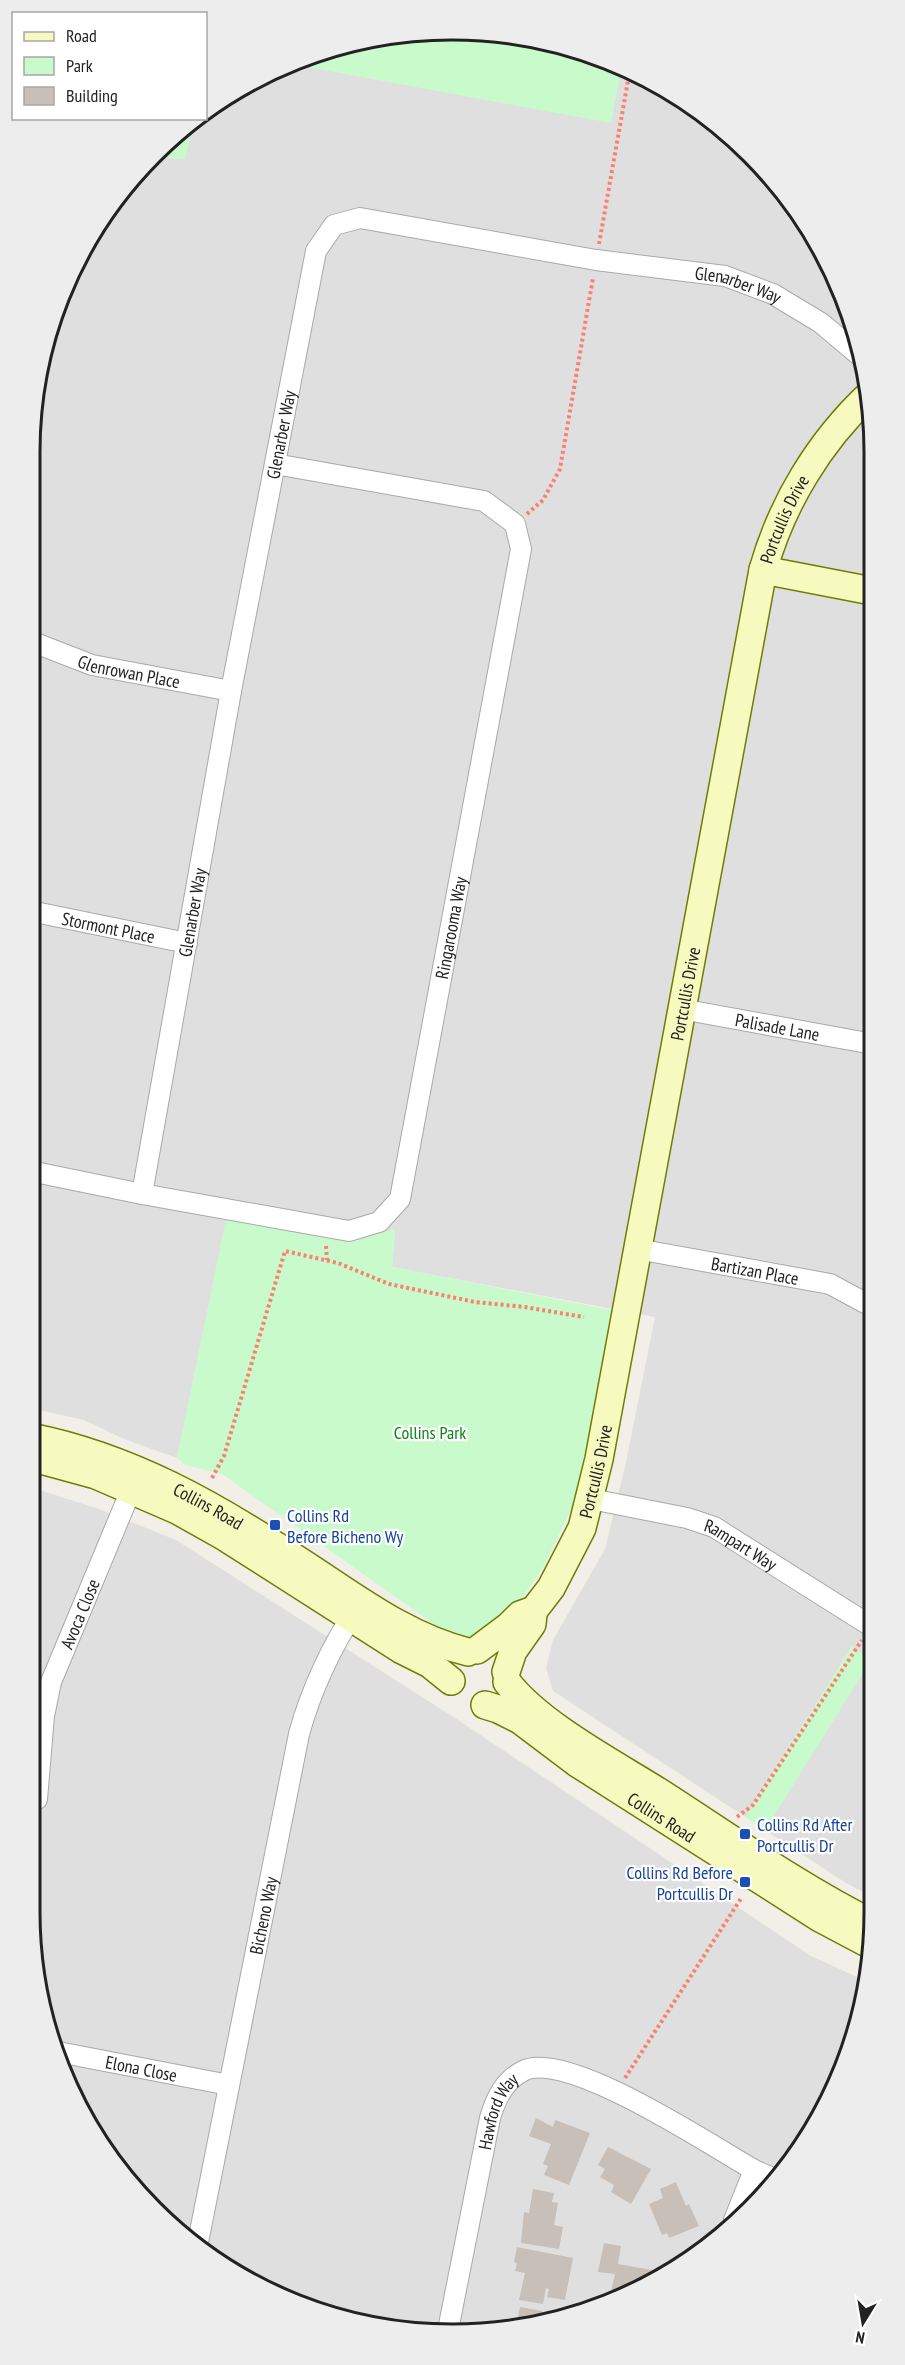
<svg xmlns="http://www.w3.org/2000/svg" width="905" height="2365" font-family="'PT Sans Narrow',sans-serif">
	<rect width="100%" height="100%" fill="#f2efe9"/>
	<path fill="#e0dfdf" d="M 480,31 L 562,44 L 687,101 L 770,174 L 832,266 L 871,397 L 875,1898 L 846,1883 L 553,1691 L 546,1668 L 553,1640 L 605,1549 L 626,1462 L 655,1317 L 392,1267 L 395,1230 L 349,1240 L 228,1214 L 177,1458 L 124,1439 L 84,1420 L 30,1408 L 30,453 L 44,343 L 74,265 L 118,195 L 174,135 L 197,119 L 206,118 L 206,112 L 242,86 L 317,52 L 398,34 Z
		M 30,1487 L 99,1509 L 176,1540 L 458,1720 L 811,1956 L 866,1981 L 861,2022 L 831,2100 L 788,2169 L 687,2264 L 614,2303 L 535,2327 L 397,2331 L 317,2313 L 242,2279 L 135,2191 L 86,2123 L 53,2049 L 30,1913 Z"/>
	<path fill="#c8facc" d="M 480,31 L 562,44 L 621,71 L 611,123 L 291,64 L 317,52 L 398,34 Z
		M 194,120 L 185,159 L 152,158 L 174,135 Z
		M 227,1214 L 349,1240 L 395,1229 L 392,1267 L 611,1310 L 579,1493 L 544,1566 L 521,1600 L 484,1634 L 464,1639 L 449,1635 L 222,1474 L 185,1465 L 177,1458 Z
		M 852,1646 L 872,1659 L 765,1830 L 745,1817 Z"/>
	<path fill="#c7bfb8" d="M 536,2118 L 553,2127 L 555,2120 L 590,2133 L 569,2185 L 544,2175 L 548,2166 L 543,2164 L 551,2144 L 529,2136 Z
		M 608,2147 L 651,2169 L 631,2204 L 611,2192 L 614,2185 L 600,2177 L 605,2169 L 598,2165 Z
		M 676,2182 L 686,2206 L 689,2204 L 699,2226 L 669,2238 L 667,2233 L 662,2235 L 649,2204 L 663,2198 L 660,2189 Z
		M 533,2189 L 554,2193 L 552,2202 L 558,2203 L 554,2225 L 563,2227 L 559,2249 L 521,2243 L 524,2212 L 529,2213 Z
		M 604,2243 L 621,2246 L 618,2264 L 652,2270 L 651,2272 L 666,2275 L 629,2295 L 611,2292 L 615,2274 L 598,2272 Z
		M 517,2247 L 573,2258 L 565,2300 L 547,2297 L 549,2289 L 546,2288 L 543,2304 L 519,2300 L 525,2273 L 515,2271 L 517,2263 L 514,2262 Z
		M 520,2307 L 542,2311 L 539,2326 L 516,2327 Z"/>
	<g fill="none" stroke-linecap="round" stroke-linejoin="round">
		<g stroke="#a9a9a9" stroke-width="22">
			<g id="street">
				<path id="s1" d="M 30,641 L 92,665 L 231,691"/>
				<path id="s2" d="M 30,911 L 187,943"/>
				<path id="s3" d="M 681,1009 L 873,1044"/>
				<path id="s4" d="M 30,1171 L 142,1194 L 349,1231 L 379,1222 L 400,1199 L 521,549 L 515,524 L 484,501 L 275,464"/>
				<path id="s5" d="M 142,1194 L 231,691 L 316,251 L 334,225 L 360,218 L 596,260 L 725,276 L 773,294 L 821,323 L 859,355"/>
				<path id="s6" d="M 637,1249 L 830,1284 L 869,1305"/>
				<path id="s7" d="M 591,1499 L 687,1518 L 714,1527 L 874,1628"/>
				<path id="s8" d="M 37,1799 L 44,1716 L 51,1682 L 136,1478"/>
				<path id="s9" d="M 53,2051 L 229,2085"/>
				<path d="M 734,2220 L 754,2170"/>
				<path id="s10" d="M 198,2242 L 299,1734 C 312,1687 331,1647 358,1606"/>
				<path id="s11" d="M 448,2330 L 490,2118 C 496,2098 504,2081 523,2071 C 565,2048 712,2146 754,2170 L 777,2180"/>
			</g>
		</g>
		<g stroke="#707d05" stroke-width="30">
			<g id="secondary">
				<path d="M 763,570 L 872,591"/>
				<path id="s12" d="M 30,1437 C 131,1457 216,1506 301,1562 C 354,1596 406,1637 468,1652"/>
				<path d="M 30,1457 L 96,1475 L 177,1510 L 225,1537 L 402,1650 L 430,1664 L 451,1681"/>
				<path id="s13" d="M 477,1650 L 509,1626 L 520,1615 L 534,1610 L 551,1588 L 582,1528 L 599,1459 L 763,570 C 782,503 819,442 870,394"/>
				<path d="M 506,1672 L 513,1651 L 532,1624 L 533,1614"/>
				<path d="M 507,1682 C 539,1724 613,1763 659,1792 C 729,1837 799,1887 873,1924"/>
				<path id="s14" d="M 485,1705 L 498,1709 L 520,1720 L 577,1763 L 820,1918 L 871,1945"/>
			</g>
		</g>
		<path stroke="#fa8072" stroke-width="4" stroke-dasharray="3 3" stroke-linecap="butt" d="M 599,244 L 629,75
			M 527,514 L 543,500 L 560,469 L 593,278
			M 326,1246 L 327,1260
			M 212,1478 L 224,1456 L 285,1251 L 338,1263 L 389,1284 L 475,1302 L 525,1307 L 584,1317
			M 737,1817 L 753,1805 L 862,1640
			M 625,2078 L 742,1897"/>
		<use href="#street" stroke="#fff" stroke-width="20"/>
		<use href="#secondary" stroke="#f7fabf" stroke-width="27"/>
	</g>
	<g fill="#1a4fb4" stroke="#fff" stroke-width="2">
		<rect x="269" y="1519" width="12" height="12" rx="3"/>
		<rect x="739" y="1828" width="12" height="12" rx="3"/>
		<rect x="739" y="1876" width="12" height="12" rx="3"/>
	</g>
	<g text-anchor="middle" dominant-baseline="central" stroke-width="4.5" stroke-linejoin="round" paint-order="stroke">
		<g font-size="18" fill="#222" stroke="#fff">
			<text stroke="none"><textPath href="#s5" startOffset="1402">Glenarber Way</textPath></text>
			<text stroke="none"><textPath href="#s5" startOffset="772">Glenarber Way</textPath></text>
			<text stroke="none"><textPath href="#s13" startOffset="1196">Portcullis Drive</textPath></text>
			<text stroke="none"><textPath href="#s1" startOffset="104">Glenrowan Place</textPath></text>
			<text stroke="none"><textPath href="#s5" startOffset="286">Glenarber Way</textPath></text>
			<text stroke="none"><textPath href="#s2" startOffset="80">Stormont Place</textPath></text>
			<text stroke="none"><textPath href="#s4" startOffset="663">Ringarooma Way</textPath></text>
			<text stroke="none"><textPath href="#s13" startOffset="710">Portcullis Drive</textPath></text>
			<text stroke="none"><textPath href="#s3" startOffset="98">Palisade Lane</textPath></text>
			<text stroke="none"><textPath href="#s6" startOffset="120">Bartizan Place</textPath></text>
			<text stroke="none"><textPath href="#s13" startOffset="224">Portcullis Drive</textPath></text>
			<text stroke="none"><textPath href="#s12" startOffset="192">Collins Road</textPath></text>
			<text stroke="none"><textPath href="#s7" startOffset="158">Rampart Way</textPath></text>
			<text stroke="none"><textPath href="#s8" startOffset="192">Avoca Close</textPath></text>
			<text stroke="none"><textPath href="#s14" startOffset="210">Collins Road</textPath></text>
			<text stroke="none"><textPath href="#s10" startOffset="333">Bicheno Way</textPath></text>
			<text stroke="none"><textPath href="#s9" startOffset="90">Elona Close</textPath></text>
			<text stroke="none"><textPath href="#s11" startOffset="225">Hawford Way</textPath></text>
		</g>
		<g font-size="18" fill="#0c8416" stroke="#fff">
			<text x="430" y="1432">Collins Park</text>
		</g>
		<g font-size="18" fill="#164399" stroke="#fff" text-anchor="start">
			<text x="287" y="1515">Collins Rd<tspan x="287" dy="21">Before Bicheno Wy</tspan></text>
			<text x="757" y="1824">Collins Rd After<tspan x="757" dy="21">Portcullis Dr</tspan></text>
			<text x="733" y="1872" text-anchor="end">Collins Rd Before<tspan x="733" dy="21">Portcullis Dr</tspan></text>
		</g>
	</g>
	<path d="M0 0H905V2365H0ZM452 40H452A412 412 0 0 1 864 452V1912A412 412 0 0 1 452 2324H452A412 412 0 0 1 40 1912V452A412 412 0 0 1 452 40Z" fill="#ededed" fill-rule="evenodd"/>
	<path fill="none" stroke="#222" stroke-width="3" d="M452 40H452A412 412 0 0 1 864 452V1912A412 412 0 0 1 452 2324H452A412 412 0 0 1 40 1912V452A412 412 0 0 1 452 40Z"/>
	<rect x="12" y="12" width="195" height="108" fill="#ffffff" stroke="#a7a7a7" stroke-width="1.5"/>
	<rect x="24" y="32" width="30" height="9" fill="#f7fabf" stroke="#a7a7a7" stroke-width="1.5"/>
	<text x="66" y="42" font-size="18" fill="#222222">Road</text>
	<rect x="24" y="57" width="30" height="18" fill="#c8facc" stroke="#a7a7a7" stroke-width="1.5"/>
	<text x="66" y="72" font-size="18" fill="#222222">Park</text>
	<rect x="24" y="87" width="30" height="18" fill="#c7bfb8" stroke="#a7a7a7" stroke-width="1.5"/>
	<text x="66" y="102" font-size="18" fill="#222222">Building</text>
	<g transform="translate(863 2323) rotate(191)" stroke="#ffffff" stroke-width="4.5" paint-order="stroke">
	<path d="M0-4.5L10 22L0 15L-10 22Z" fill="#222222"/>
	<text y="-9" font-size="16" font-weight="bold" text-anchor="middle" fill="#222222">N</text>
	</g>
</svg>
